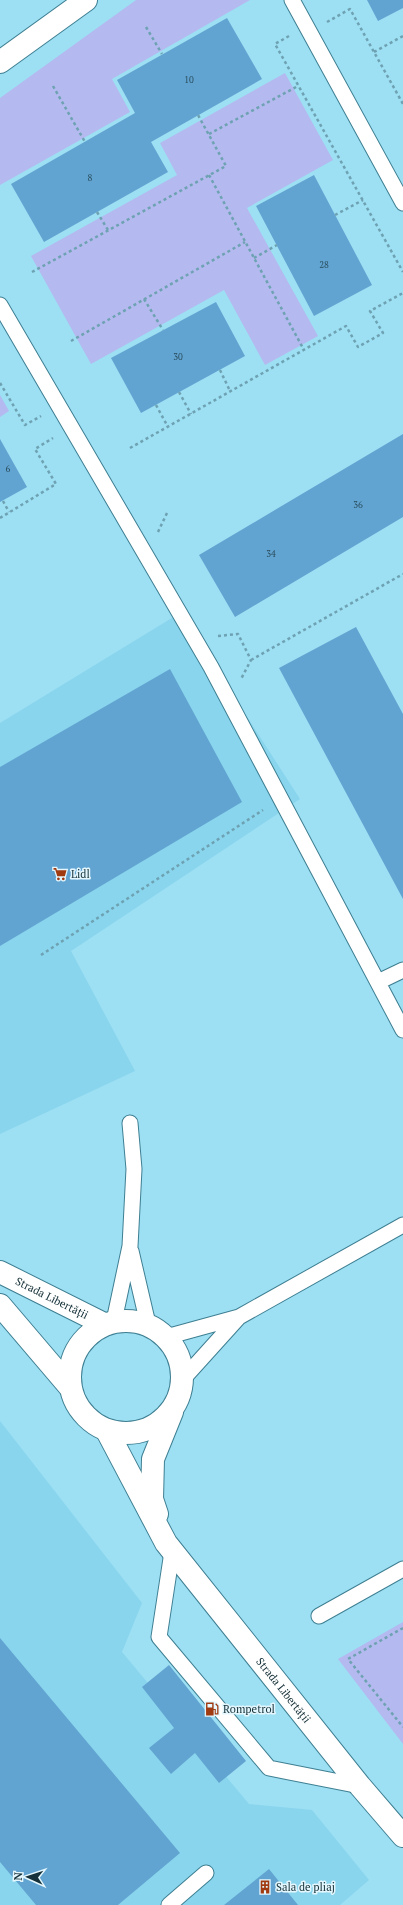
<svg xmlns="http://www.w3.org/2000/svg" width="403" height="1905" font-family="'PT Serif',serif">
	<rect width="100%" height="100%" fill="#9ddff3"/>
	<path fill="#89d5ed" d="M 180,613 L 300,799 L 71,951 L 135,1071 L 0,1134 L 0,723 Z
		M 0,1421 L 142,1603 L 122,1652 L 249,1804 L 312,1810 L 369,1880 L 340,1905 L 0,1905 Z"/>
	<path fill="#b4baf0" d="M 136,0 L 250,0 L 112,79 L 130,112 L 0,185 L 0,98 Z
		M 285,73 L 333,160 L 247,208 L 318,336 L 265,365 L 224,290 L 91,364 L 31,256 L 177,175 L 160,143 Z
		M 0,395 L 9,411 L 0,417 Z
		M 403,1622 L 403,1744 L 338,1659 Z"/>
	<path fill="#62a4d1" d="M 367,0 L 403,0 L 403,8 L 378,21 Z
		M 227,18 L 262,79 L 151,142 L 168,172 L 44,242 L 11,184 L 135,113 L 117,80 Z
		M 314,175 L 372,285 L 314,316 L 256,206 Z
		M 216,302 L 245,356 L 141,413 L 111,358 Z
		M 403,434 L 403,517 L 235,617 L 199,555 Z
		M 0,439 L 27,487 L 0,502 Z
		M 356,627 L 403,714 L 403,899 L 279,668 Z
		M 170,669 L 242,802 L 0,946 L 0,767 Z
		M 0,1638 L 180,1853 L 118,1905 L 36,1905 L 0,1862 Z
		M 169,1665 L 246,1761 L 219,1783 L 195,1753 L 171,1774 L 149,1748 L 174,1728 L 142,1687 Z
		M 269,1869 L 298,1905 L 224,1905 Z"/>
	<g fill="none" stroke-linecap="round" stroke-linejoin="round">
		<g stroke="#3e7f92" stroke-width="17">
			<path id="lane" d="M 292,0 L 403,203
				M 0,305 L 211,667 L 403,1030
				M 378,982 L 403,970
				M 131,1251 L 148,1324
				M 114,1321 L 130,1246 L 134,1169 L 130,1123
				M 166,1337 L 239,1317 L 403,1225
				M 183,1379 L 239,1317
				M 172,1552 L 159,1637 L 269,1768 L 360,1786
				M 319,1616 L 403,1569
				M 169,1905 L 206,1873"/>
		</g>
		<g stroke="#3e7f92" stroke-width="24">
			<g id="secondary">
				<path d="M 0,62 L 86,0"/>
				<path id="s1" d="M 0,1272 L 104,1324"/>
				<path d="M 0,1305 L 69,1386"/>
				<circle cx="126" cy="1377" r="56"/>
				<path id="s2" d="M 107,1431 L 166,1543 L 360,1786 L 403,1836"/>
				<path d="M 157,1514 L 152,1499 L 153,1459 L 172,1412"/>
			</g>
		</g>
		<path stroke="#6ea2b2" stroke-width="2.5" stroke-dasharray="3 3" stroke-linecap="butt" d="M 327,22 L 350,9 L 403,104
			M 146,27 L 162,54
			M 289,36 L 275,44 L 403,272
			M 374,52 L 403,36
			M 53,86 L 85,142
			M 209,134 L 298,86
			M 209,175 L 304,350
			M 97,212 L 108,230
			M 335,215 L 363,200
			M 254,258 L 277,245
			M 32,272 L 226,166 L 198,115
			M 144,299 L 163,330
			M 71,341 L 245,242
			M 220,370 L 230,391
			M 0,383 L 25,425 L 41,416
			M 179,392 L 191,414
			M 156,405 L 168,427
			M 130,448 L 346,326 L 358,347 L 383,333 L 370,311 L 403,293
			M 3,501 L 9,512
			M 0,518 L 56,484 L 35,449 L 53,438
			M 158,532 L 167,513
			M 218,636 L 238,634 L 251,660 L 241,679
			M 251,660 L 403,574
			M 41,955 L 263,810
			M 403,1628 L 348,1659 L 403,1727"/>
		<use href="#lane" stroke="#fff" stroke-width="15"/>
		<use href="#secondary" stroke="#fff" stroke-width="22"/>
	</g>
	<defs>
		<g id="supermarket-bare" transform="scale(1.08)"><path d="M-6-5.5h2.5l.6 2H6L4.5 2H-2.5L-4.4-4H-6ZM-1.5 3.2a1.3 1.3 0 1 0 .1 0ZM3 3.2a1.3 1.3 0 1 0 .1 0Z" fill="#a03a11" stroke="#e4f7fe" stroke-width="2.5" paint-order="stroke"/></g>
		<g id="fuel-bare" transform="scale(1.08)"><path d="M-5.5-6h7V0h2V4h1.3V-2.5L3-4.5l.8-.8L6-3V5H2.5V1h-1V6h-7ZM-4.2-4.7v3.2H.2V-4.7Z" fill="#a03a11" stroke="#e4f7fe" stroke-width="2.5" paint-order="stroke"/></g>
		<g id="building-bare" transform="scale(1.08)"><path d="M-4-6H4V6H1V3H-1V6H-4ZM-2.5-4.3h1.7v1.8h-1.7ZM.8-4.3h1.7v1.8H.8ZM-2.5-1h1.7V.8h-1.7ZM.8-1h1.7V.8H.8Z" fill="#a03a11" stroke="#e4f7fe" stroke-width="2.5" paint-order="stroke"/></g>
	</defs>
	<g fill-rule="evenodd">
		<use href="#supermarket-bare" x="60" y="874"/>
		<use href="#fuel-bare" x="212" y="1709"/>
		<use href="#building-bare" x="265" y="1887"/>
	</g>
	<g text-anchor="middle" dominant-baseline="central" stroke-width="3" stroke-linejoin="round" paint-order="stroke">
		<g font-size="9" fill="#294e5f">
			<text x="189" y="80">10</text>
			<text x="90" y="178">8</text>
			<text x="324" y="265">28</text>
			<text x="178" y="357">30</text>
			<text x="8" y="469">6</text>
			<text x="358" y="505">36</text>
			<text x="271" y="554">34</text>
		</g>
		<g font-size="11" fill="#163139" stroke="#e4f7fe" text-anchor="start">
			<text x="71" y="874">Lidl</text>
			<text x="223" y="1709">Rompetrol</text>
			<text x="276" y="1887">Sala de pliaj</text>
		</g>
		<g font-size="11" fill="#163139" stroke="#e4f7fe">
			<text stroke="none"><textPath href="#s1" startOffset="58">Strada Libertății</textPath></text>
			<text stroke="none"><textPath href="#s2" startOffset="315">Strada Libertății</textPath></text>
		</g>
	</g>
	<g transform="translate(28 1877) rotate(273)" stroke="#e4f7fe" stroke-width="3" paint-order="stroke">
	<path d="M0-3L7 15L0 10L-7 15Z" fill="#163139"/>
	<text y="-6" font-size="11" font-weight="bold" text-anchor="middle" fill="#163139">N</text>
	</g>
</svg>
